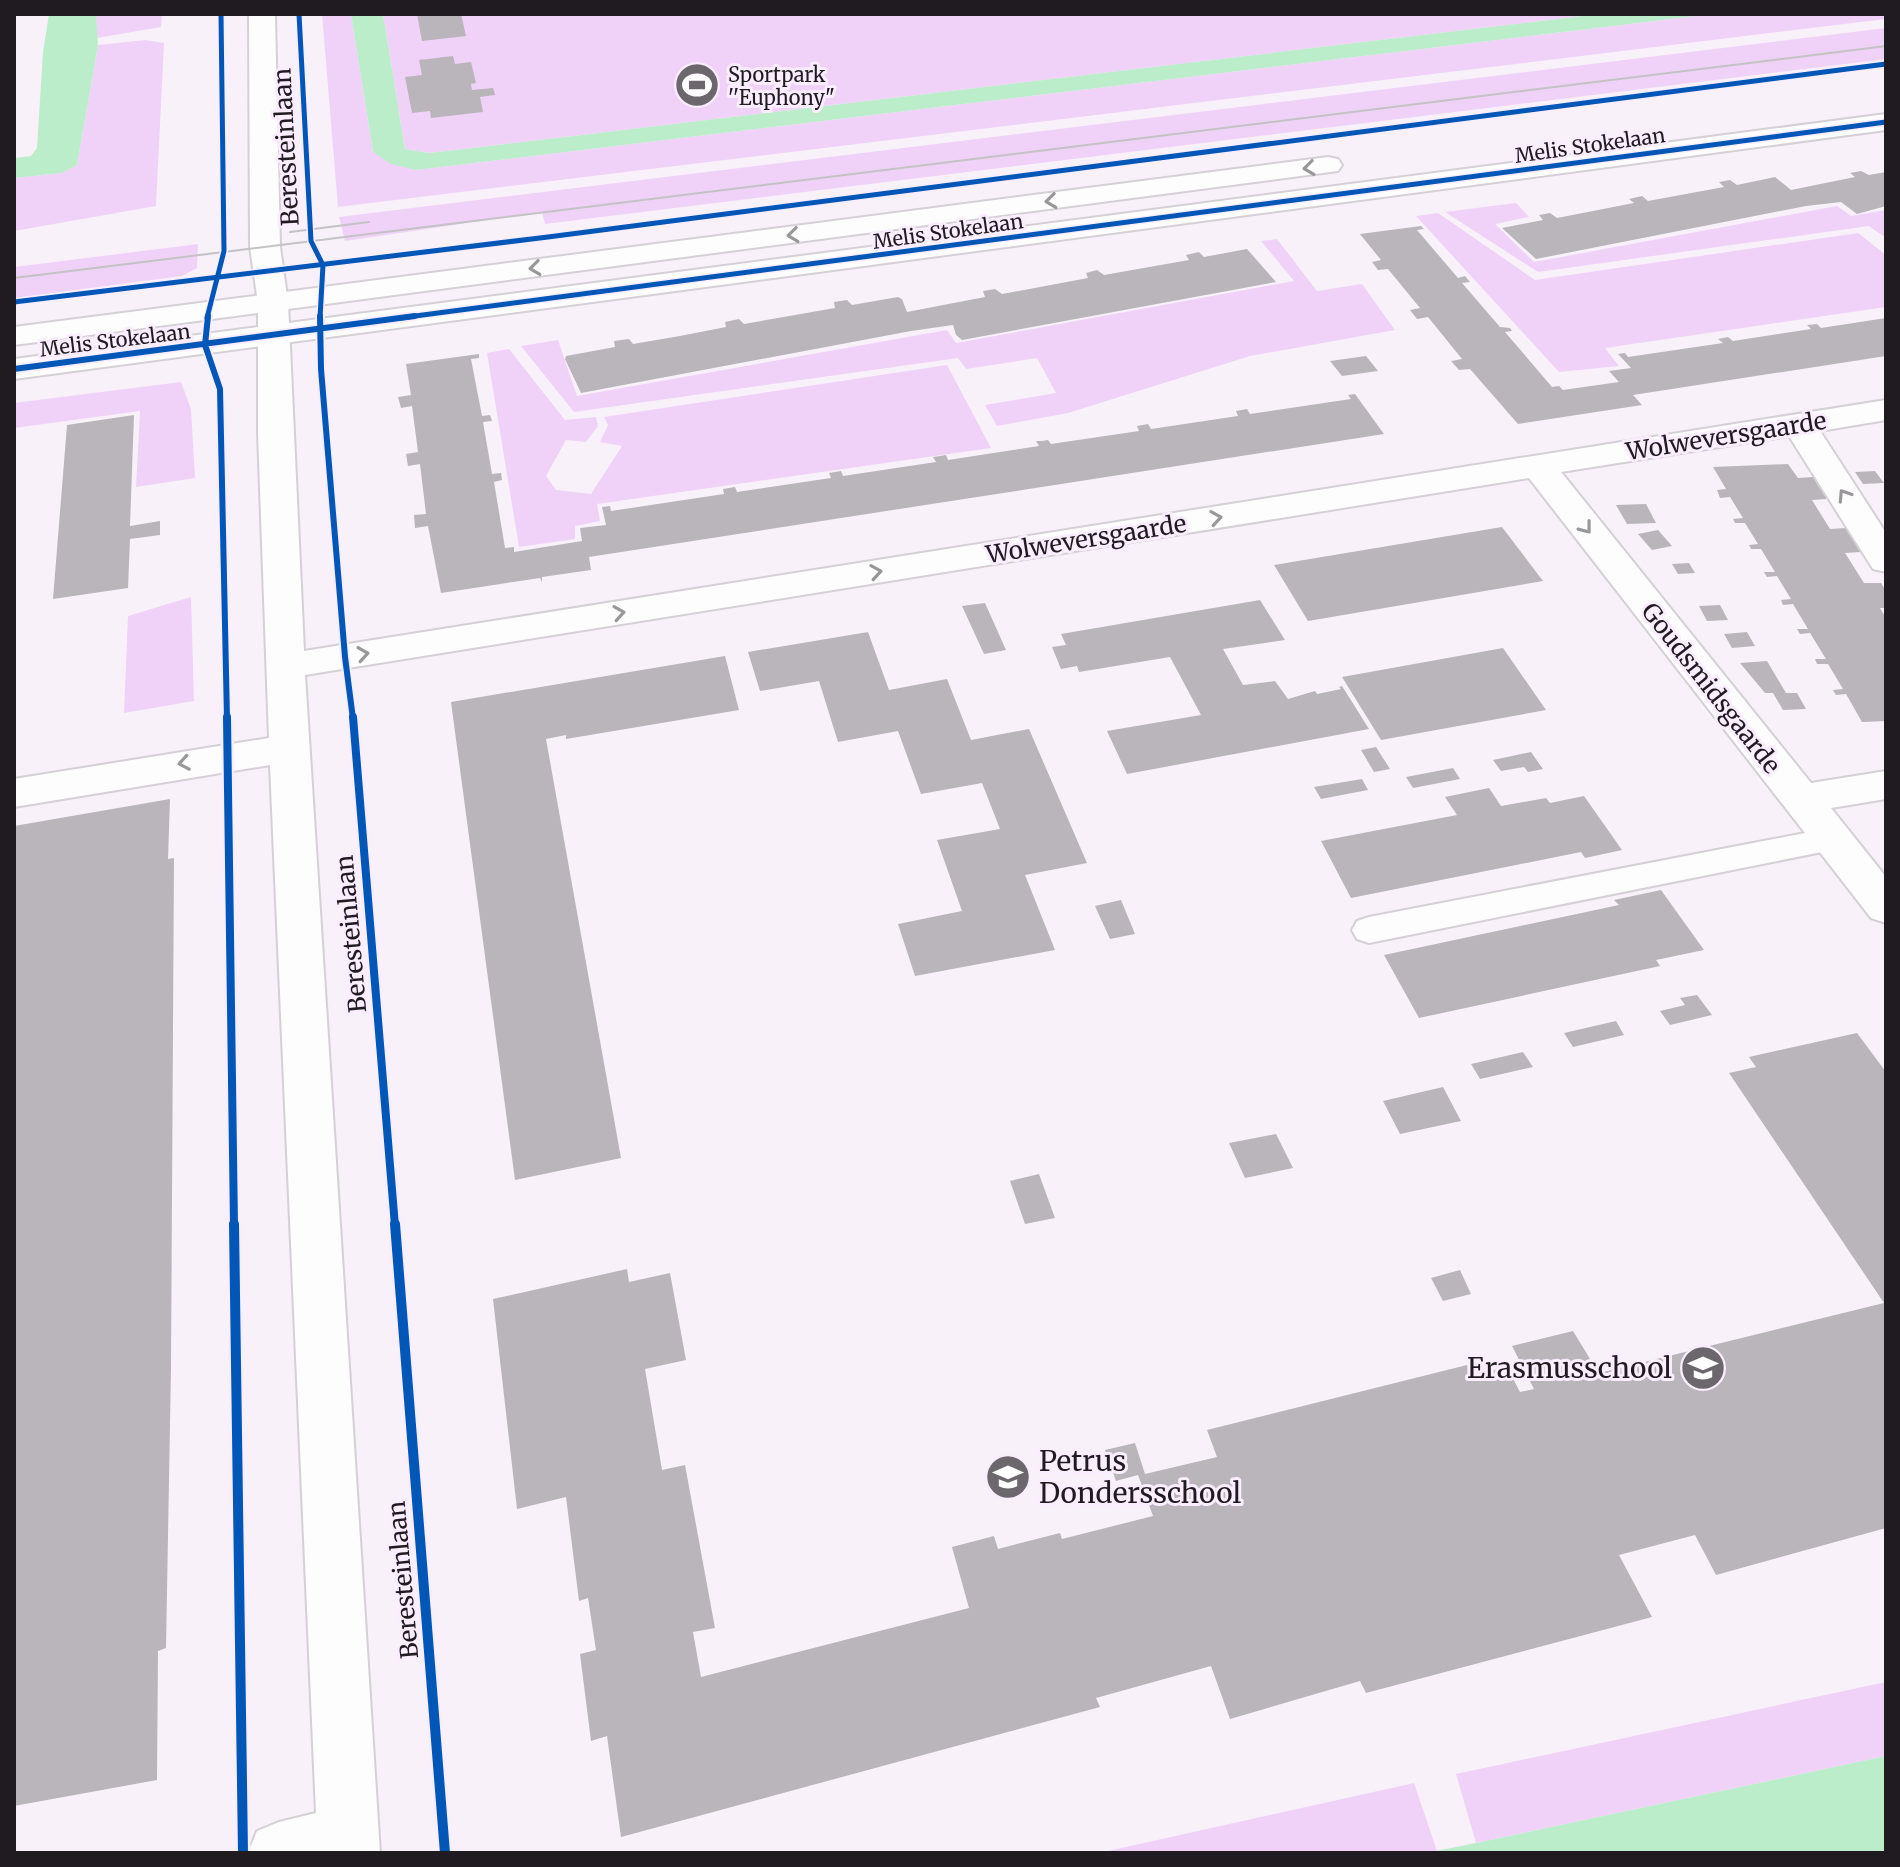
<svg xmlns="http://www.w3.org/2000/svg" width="1900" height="1867" font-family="Merriweather,serif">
	<rect width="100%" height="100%" fill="#f8f1fa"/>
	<path fill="#f0d2f8" d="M 96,14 L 162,14 L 161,27 L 97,38 Z
		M 322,14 L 351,14 L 373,152 L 416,170 L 1712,14 L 1886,14 L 1886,19 L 338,207 Z
		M 383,14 L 1599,14 L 430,153 L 405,149 Z
		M 1886,28 L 1886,59 L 545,224 L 542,212 L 345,241 L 339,217 Z
		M 145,40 L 164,43 L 156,206 L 14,231 L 14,178 L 62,173 L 77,165 L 98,45 Z
		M 1516,203 L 1529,217 L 1495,224 L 1534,262 L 1837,206 L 1851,216 L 1886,210 L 1886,238 L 1869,226 L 1538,272 L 1445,212 Z
		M 1438,213 L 1535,280 L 1858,233 L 1886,255 L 1886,307 L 1605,348 L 1619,366 L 1559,372 L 1416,216 Z
		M 1277,239 L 1317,291 L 1362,284 L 1395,330 L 1250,356 L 1068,413 L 997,426 L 985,405 L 1056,393 L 1037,358 L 966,369 L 958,358 L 574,412 L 521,346 L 558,340 L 577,396 L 947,330 L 956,343 L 1294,281 L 1261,241 Z
		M 198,244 L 197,268 L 182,276 L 14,298 L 14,267 Z
		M 509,349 L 565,420 L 596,417 L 598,426 L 586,442 L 566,440 L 546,476 L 556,490 L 591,494 L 622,446 L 600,442 L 608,425 L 604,417 L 947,365 L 991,448 L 597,504 L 600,521 L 575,526 L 575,539 L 519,547 L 487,353 Z
		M 181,382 L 191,409 L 195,478 L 136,487 L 140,411 L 14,428 L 14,403 Z
		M 191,597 L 194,701 L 124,713 L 128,616 Z
		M 1886,1682 L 1886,1756 L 1476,1843 L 1456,1774 Z
		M 1414,1783 L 1437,1851 L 1099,1853 Z"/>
	<path fill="#bbedcb" d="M 49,14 L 96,14 L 98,45 L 77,165 L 62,173 L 14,178 L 14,158 L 31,156 L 37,148 L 43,52 Z
		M 351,14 L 383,14 L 405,149 L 430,153 L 1599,14 L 1712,14 L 416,170 L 391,164 L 373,152 Z
		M 1886,1756 L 1886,1853 L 1426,1853 L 1476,1843 Z"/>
	<path fill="#bab4bb" d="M 417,14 L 461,14 L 466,36 L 422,41 Z
		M 453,56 L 455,64 L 471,62 L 476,83 L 471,84 L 472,90 L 493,88 L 495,95 L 480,97 L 483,112 L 431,118 L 430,111 L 412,113 L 405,77 L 422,75 L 419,60 Z
		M 1861,171 L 1869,175 L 1886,172 L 1886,206 L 1857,214 L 1841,202 L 1806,206 L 1536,259 L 1502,228 L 1543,220 L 1539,215 L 1550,213 L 1557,218 L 1634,203 L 1629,199 L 1642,196 L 1648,201 L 1724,187 L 1719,182 L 1730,180 L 1737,185 L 1775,177 L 1791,190 L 1855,177 L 1850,173 Z
		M 1421,226 L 1424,229 L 1417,230 L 1458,278 L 1465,276 L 1470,282 L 1462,283 L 1500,327 L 1510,328 L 1512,331 L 1505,332 L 1552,387 L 1559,386 L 1563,390 L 1619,382 L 1609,371 L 1631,368 L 1618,354 L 1625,353 L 1628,357 L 1723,343 L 1718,339 L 1728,337 L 1733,341 L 1811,329 L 1807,325 L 1817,324 L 1821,328 L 1886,318 L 1886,356 L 1633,395 L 1642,405 L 1518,424 L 1470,369 L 1459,370 L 1451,361 L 1462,359 L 1428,317 L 1417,319 L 1410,310 L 1420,308 L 1388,269 L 1378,270 L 1372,262 L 1381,260 L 1360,234 Z
		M 1247,249 L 1276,282 L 962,340 L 956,335 L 953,325 L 911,331 L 581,393 L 565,359 L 566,356 L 615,347 L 614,341 L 629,339 L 633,344 L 680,336 L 726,327 L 725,322 L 739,319 L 744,324 L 835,308 L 834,302 L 847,300 L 852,305 L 898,297 L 902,299 L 907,312 L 985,297 L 983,291 L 995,289 L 1002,294 L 1088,278 L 1086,273 L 1097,270 L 1104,275 L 1189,260 L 1186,255 L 1199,252 L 1204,257 Z
		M 479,354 L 479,358 L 471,359 L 482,416 L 490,415 L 492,421 L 483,422 L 492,474 L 501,473 L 502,480 L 494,482 L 505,548 L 514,547 L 514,552 L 582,541 L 580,528 L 606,525 L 602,507 L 610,506 L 611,511 L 724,494 L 723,489 L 735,487 L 737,492 L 831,478 L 829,473 L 841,471 L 843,476 L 936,462 L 933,457 L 940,456 L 946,455 L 948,460 L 1039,446 L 1036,441 L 1042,441 L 1048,440 L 1051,444 L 1139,431 L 1137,426 L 1148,424 L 1151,429 L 1238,416 L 1236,411 L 1247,409 L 1250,414 L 1351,399 L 1348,395 L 1355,394 L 1384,434 L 589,557 L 591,570 L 542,577 L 542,582 L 540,578 L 441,593 L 428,526 L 415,528 L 414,515 L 426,514 L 420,464 L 408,466 L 406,454 L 418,452 L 412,406 L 401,408 L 398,397 L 411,395 L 406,364 Z
		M 1366,356 L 1378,371 L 1342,376 L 1330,361 Z
		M 134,415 L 130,526 L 160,521 L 160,535 L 130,539 L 128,588 L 53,599 L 67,425 Z
		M 1788,464 L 1798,478 L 1813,477 L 1827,499 L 1812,500 L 1830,529 L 1846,528 L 1861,552 L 1845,553 L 1864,583 L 1881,583 L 1886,591 L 1886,608 L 1880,608 L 1886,618 L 1886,721 L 1862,722 L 1846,694 L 1836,695 L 1833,690 L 1843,689 L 1828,664 L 1817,664 L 1815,659 L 1826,659 L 1810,633 L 1800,634 L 1797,629 L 1808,629 L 1793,604 L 1783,605 L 1781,600 L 1791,599 L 1777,576 L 1767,577 L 1764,572 L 1775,572 L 1761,549 L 1751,549 L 1749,545 L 1758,544 L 1745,523 L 1735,523 L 1733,519 L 1743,518 L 1730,497 L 1720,498 L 1717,490 L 1726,489 L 1713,467 Z
		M 1875,471 L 1884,483 L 1863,484 L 1855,472 Z
		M 1646,504 L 1656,523 L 1627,524 L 1616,505 Z
		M 1502,527 L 1543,581 L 1308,621 L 1274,565 Z
		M 1658,530 L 1672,546 L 1652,550 L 1638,534 Z
		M 1689,563 L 1695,573 L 1678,574 L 1672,564 Z
		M 1260,600 L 1285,640 L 1223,649 L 1243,685 L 1275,681 L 1288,699 L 1315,691 L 1317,694 L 1341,689 L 1339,687 L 1342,686 L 1369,729 L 1127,774 L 1107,731 L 1201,715 L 1170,657 L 1079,672 L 1077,666 L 1061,669 L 1052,647 L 1066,645 L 1061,634 Z
		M 985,603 L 1006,650 L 984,654 L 962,606 Z
		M 1720,605 L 1728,620 L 1707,621 L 1699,606 Z
		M 868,632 L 889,690 L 947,679 L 971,740 L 1029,729 L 1087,863 L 1025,875 L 1055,950 L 915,976 L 898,924 L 962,911 L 937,840 L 1000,829 L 982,783 L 921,794 L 898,731 L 838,742 L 819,681 L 760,691 L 748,652 Z
		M 1747,632 L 1755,646 L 1732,648 L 1724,634 Z
		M 1503,648 L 1546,710 L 1381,740 L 1342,677 Z
		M 725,656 L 739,710 L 566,739 L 566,735 L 546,739 L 621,1158 L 515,1180 L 451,702 Z
		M 1767,661 L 1786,693 L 1797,693 L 1806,709 L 1783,710 L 1773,693 L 1765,693 L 1740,663 Z
		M 1376,747 L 1390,769 L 1374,772 L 1361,750 Z
		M 1531,752 L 1543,769 L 1528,772 L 1524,767 L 1501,771 L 1493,760 Z
		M 1453,768 L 1460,779 L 1413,788 L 1406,777 Z
		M 1362,779 L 1368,790 L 1321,799 L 1314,787 Z
		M 1489,788 L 1501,806 L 1546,798 L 1550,803 L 1584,796 L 1622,850 L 1585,858 L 1581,852 L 1351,898 L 1321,841 L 1457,815 L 1445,797 Z
		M 170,799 L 168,859 L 174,858 L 171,1368 L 166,1648 L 158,1651 L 157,1780 L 14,1806 L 14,826 Z
		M 1661,890 L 1704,950 L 1656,960 L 1660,966 L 1419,1018 L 1384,955 L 1619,905 L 1614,900 Z
		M 1121,900 L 1135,934 L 1110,939 L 1095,906 Z
		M 1697,995 L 1712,1015 L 1670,1025 L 1660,1011 L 1685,1005 L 1680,998 Z
		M 1616,1021 L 1624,1035 L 1573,1047 L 1564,1033 Z
		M 1857,1033 L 1886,1072 L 1886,1528 L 1716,1575 L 1695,1535 L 1619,1555 L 1652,1617 L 1366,1693 L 1360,1681 L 1230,1719 L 1211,1666 L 1096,1698 L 1100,1707 L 621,1837 L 607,1736 L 591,1741 L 580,1654 L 596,1650 L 588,1598 L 579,1601 L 566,1497 L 517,1509 L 493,1299 L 627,1269 L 629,1282 L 670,1273 L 686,1360 L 645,1369 L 662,1470 L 685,1465 L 715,1628 L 693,1632 L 701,1677 L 969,1608 L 952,1547 L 994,1536 L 998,1549 L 1060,1533 L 1062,1539 L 1153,1516 L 1138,1475 L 1116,1481 L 1105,1450 L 1135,1443 L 1145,1474 L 1217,1457 L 1207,1430 L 1467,1365 L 1472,1375 L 1507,1367 L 1520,1392 L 1534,1389 L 1512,1346 L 1573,1331 L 1598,1372 L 1608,1371 L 1884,1303 L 1729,1073 L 1756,1067 L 1749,1057 Z
		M 1523,1052 L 1533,1067 L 1480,1079 L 1471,1064 Z
		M 1443,1087 L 1461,1121 L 1400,1134 L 1383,1101 Z
		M 1276,1134 L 1293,1168 L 1245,1178 L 1229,1143 Z
		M 1039,1174 L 1055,1218 L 1025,1224 L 1010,1181 Z
		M 1460,1270 L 1471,1294 L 1443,1301 L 1431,1278 Z"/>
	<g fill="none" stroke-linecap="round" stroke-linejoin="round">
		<g stroke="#d5cfd6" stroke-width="4">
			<path id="service" d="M 1831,828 L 1842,832 L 1847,840 L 1842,848 L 1369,943 L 1357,939 L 1352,930 L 1357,921 L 1369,917 Z"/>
		</g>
		<g stroke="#d5cfd6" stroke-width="4">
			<path id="minor" d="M 249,14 L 275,14 L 280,247 L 288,303 L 304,651 L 1886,400 L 1886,420 L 1820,431 L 1886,533 L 1886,572 L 1873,569 L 1789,436 L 1561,472 L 1811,783 L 1886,771 L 1886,799 L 1831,808 L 1886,877 L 1886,923 L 1871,918 L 1529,478 L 305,675 L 380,1853 L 248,1853 L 257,1831 L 279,1822 L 316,1813 L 270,765 L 14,807 L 14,779 L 269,738 L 258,433 L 258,303 L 250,247 Z"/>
		</g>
		<g stroke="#d5cfd6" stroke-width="4">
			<path id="tertiary" d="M 1886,114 L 1886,130 L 14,379 L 14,359 Z
				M 1328,157 L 1338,159 L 1342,165 L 1338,171 L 14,345 L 14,327 Z"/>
		</g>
		<use href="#service" fill="#fefdfe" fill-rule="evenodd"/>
		<use href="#minor" fill="#fefdfe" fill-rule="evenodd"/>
		<use href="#tertiary" fill="#fefdfe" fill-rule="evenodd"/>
		<path stroke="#c4c2c5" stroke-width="2" d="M 290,232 L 369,222
			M 14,278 L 1886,46"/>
		<g stroke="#faedfe" stroke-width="8">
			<path id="cycleway-far3" d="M 299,14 L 311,241 L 323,265 L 320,318
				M 14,302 L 548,237 L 1886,64
				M 207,318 L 224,251 L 221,14
				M 400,318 L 1886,122"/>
		</g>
		<g stroke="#faedfe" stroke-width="10">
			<path id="cycleway-far2" d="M 208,316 L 205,345 L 220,389 L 227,719
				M 320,316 L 321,369 L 345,657 L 353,719
				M 14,369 L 415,316"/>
		</g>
		<g stroke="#faedfe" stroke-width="13">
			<path id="cycleway-far1" d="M 227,717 L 234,1226
				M 353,717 L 395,1226"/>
		</g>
		<g stroke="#faedfe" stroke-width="15">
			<path id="cycleway" d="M 234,1224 L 243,1853
				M 395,1224 L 445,1853"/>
		</g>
		<use href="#cycleway-far3" stroke="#0057b8" stroke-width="5"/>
		<use href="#cycleway-far2" stroke="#0057b8" stroke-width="6"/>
		<use href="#cycleway-far1" stroke="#0057b8" stroke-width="8"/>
		<use href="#cycleway" stroke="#0057b8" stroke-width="10"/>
	</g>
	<defs><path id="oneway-chevron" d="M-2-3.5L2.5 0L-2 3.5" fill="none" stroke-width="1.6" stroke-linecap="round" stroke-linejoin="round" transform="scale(2)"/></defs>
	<g stroke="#9a979b">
		<use href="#oneway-chevron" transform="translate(1309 168) rotate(173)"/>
		<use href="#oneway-chevron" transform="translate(1051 201) rotate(173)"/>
		<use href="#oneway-chevron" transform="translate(793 235) rotate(173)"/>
		<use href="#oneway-chevron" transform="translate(535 268) rotate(173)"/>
		<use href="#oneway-chevron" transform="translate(1844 495) rotate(-123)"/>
		<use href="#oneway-chevron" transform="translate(1216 518) rotate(-9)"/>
		<use href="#oneway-chevron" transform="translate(1586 528) rotate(52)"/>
		<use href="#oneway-chevron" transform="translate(876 572) rotate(-9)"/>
		<use href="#oneway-chevron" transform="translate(619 613) rotate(-9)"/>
		<use href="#oneway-chevron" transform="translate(363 654) rotate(-9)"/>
		<use href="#oneway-chevron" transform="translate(184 763) rotate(170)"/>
	</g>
	<defs>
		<g id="stadium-disc" transform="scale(2.3)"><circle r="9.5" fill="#6c666d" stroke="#faedfe"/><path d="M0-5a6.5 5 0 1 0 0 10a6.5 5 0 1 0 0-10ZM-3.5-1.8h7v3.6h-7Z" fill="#fff"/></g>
		<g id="school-disc" transform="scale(2.3)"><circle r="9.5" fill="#6c666d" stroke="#faedfe"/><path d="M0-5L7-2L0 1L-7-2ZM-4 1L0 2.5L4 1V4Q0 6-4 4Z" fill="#fff"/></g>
	</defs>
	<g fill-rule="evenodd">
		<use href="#stadium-disc" x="697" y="85"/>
		<use href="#school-disc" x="1703" y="1368"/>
		<use href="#school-disc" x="1008" y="1477"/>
	</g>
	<g text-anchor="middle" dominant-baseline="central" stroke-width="6" stroke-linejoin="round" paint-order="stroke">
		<g font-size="20" fill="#201b21" stroke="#faedfe" text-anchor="start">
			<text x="728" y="74">Sportpark<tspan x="728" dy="23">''Euphony"</tspan></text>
		</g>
		<g font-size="20" fill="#201b21" stroke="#faedfe">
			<text transform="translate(1590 145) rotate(-8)">Melis Stokelaan</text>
			<text transform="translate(948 231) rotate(-8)">Melis Stokelaan</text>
			<text transform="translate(115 340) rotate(-7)">Melis Stokelaan</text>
		</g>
		<g font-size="24" fill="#201b21" stroke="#faedfe">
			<text transform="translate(286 147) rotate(-93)">Beresteinlaan</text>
			<text transform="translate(1726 436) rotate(-9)">Wolweversgaarde</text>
			<text transform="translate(1086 539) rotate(-9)">Wolweversgaarde</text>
			<text transform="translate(1711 688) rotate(52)">Goudsmidsgaarde</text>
			<text transform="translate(351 934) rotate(-95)">Beresteinlaan</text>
			<text transform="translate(403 1580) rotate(-95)">Beresteinlaan</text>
		</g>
		<g font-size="28" fill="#201b21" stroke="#faedfe" text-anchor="end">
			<text x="1672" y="1368">Erasmusschool</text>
			<text x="1039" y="1461" text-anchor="start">Petrus<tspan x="1039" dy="32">Dondersschool</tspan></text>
		</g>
	</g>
	<rect width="1900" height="1867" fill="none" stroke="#201b21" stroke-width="32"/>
</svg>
